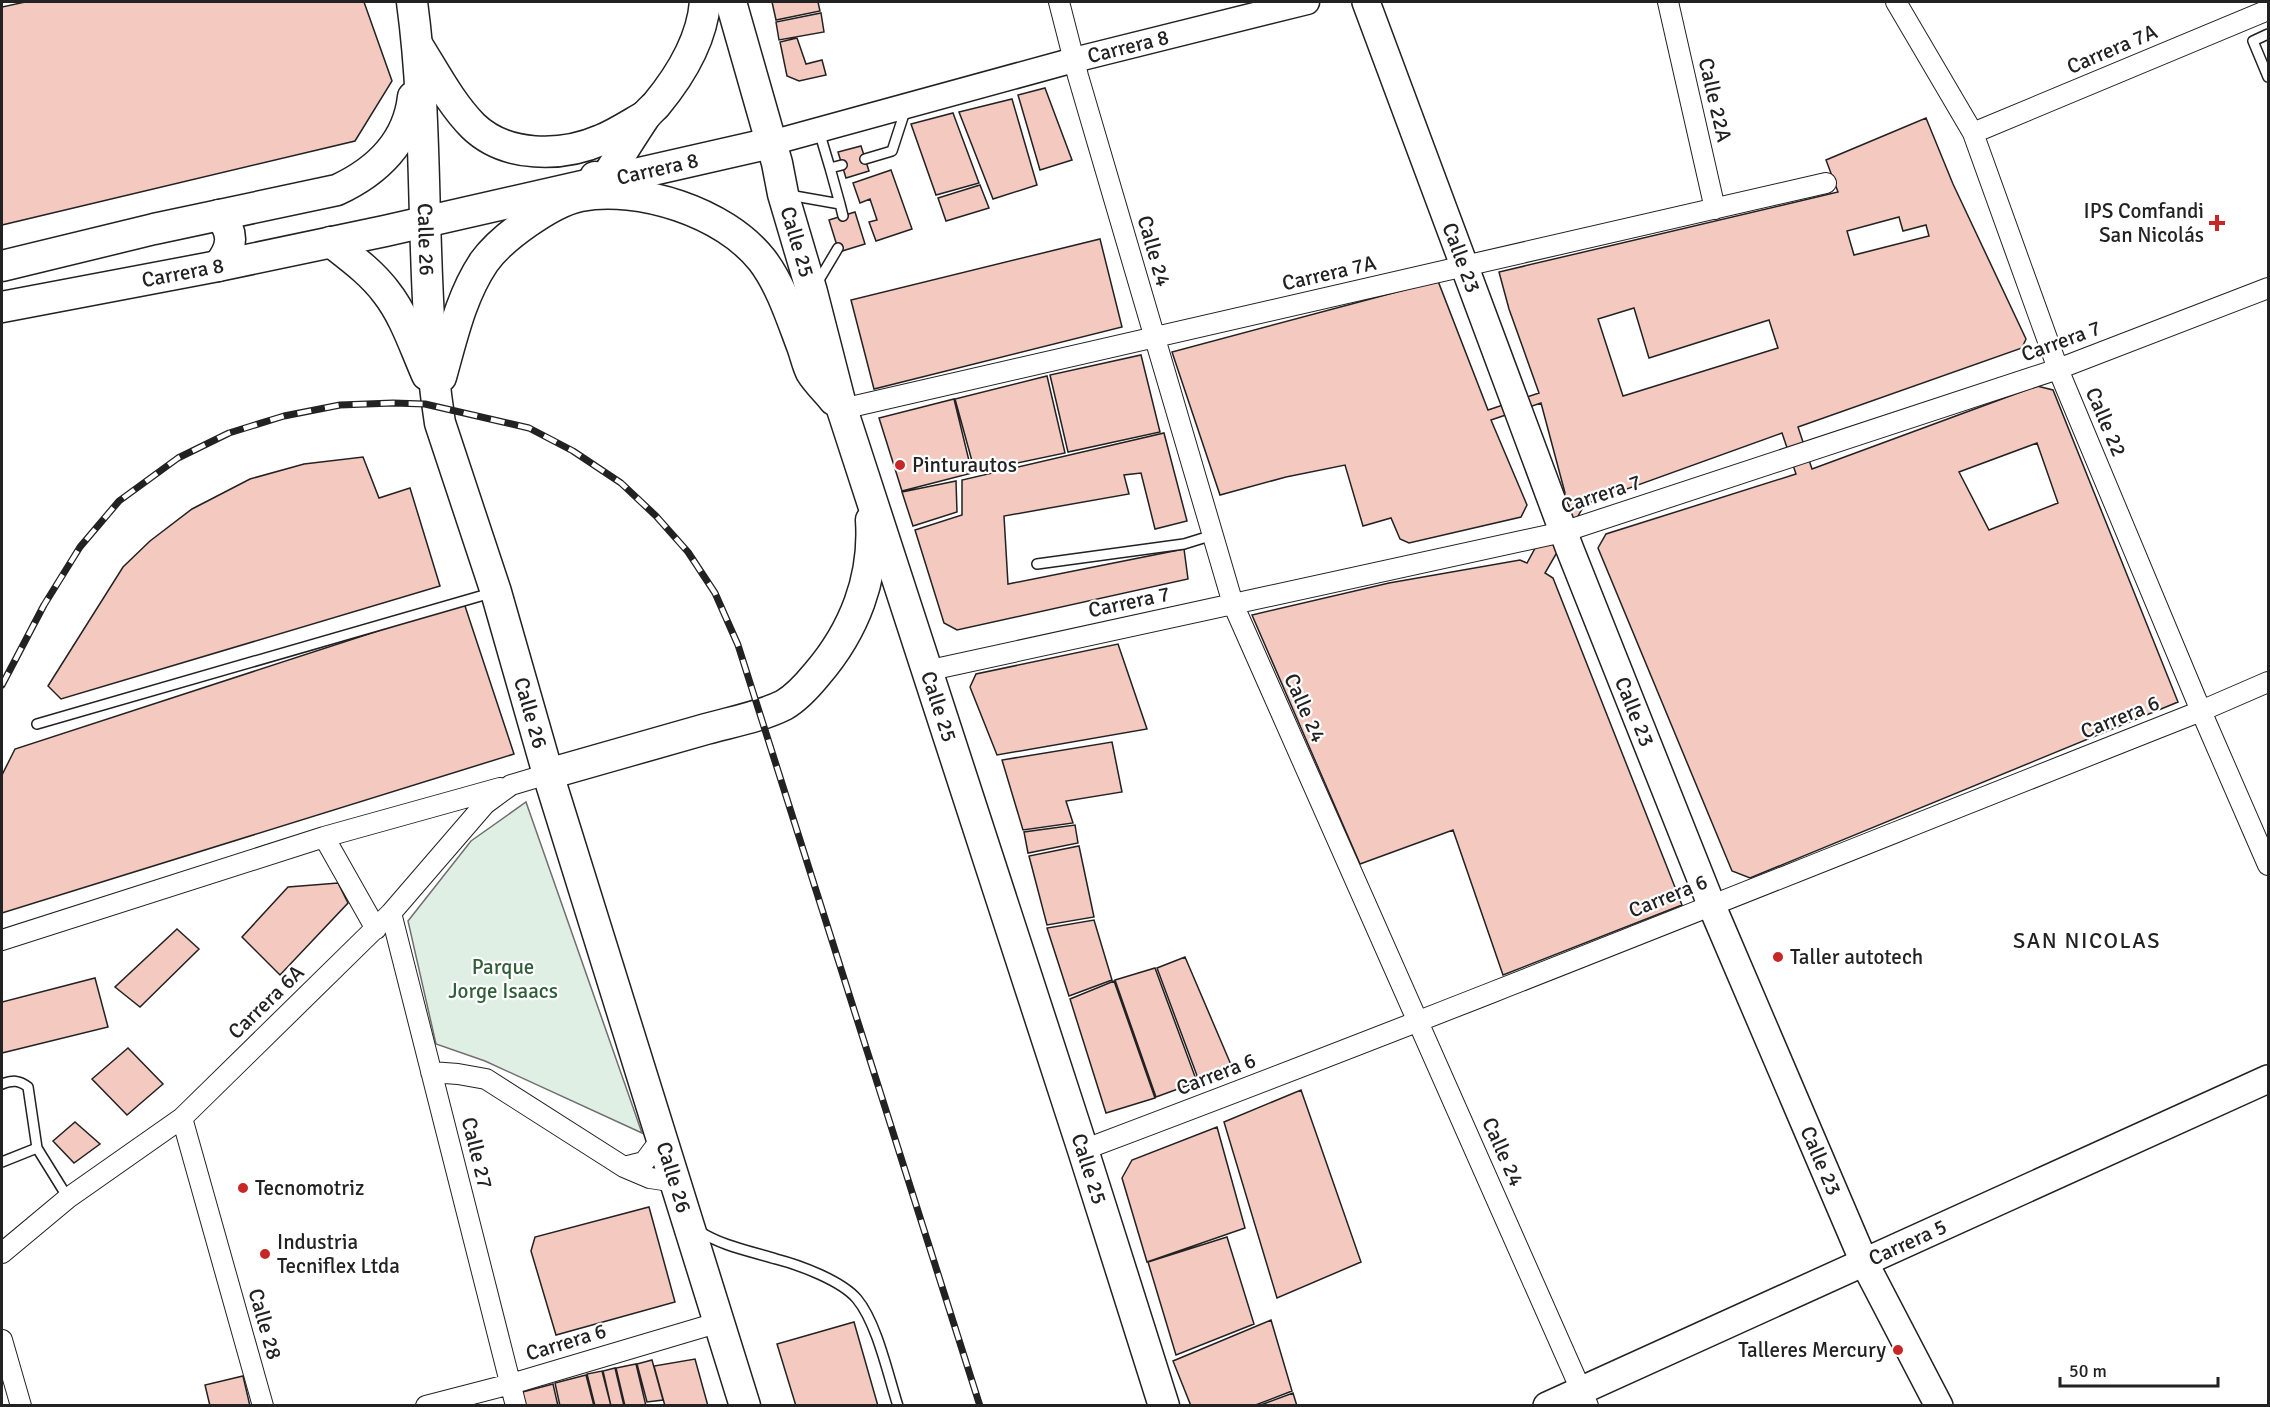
<svg xmlns="http://www.w3.org/2000/svg" width="2270" height="1407" font-family="Signika,sans-serif">
	<rect width="100%" height="100%" fill="#fff"/>
	<path fill="#e0efe3" stroke="#6f6f6f" stroke-width="1.5" d="M 526,802 L 642,1133 L 485,1061 L 436,1044 L 408,921 L 471,841 Z"/>
	<path fill="#f3c9c0" stroke="#222" stroke-width="1.5" fill-rule="evenodd" d="M 25,2 L 364,2 L 392,81 L 355,141 L 2,225 L 2,7 Z
		M 772,2 L 818,2 L 820,11 L 776,20 Z
		M 821,13 L 824,32 L 779,40 L 776,22 Z
		M 797,38 L 806,64 L 822,60 L 826,75 L 799,81 L 787,76 L 780,42 Z
		M 1045,88 L 1072,160 L 1040,170 L 1018,95 Z
		M 1012,99 L 1037,185 L 993,199 L 959,112 Z
		M 953,113 L 979,183 L 936,195 L 911,124 Z
		M 1926,118 L 1953,184 L 2026,339 L 2022,348 L 1798,427 L 1812,469 L 2037,386 L 2053,390 L 2178,702 L 1750,878 L 1732,871 L 1598,548 L 1606,534 L 1796,474 L 1782,433 L 1585,504 L 1545,573 L 1553,578 L 1682,905 L 1503,975 L 1453,830 L 1360,864 L 1252,615 L 1389,583 L 1520,560 L 1527,563 L 1565,493 L 1541,403 L 1491,420 L 1527,505 L 1521,517 L 1409,543 L 1400,539 L 1391,518 L 1363,526 L 1345,465 L 1286,477 L 1220,495 L 1172,352 L 1438,281 L 1488,410 L 1539,393 L 1509,309 L 1499,272 L 1838,192 L 1826,160 ZM 1899,217 L 1903,231 L 1926,225 L 1929,236 L 1854,255 L 1847,231 ZM 1634,308 L 1649,358 L 1769,320 L 1778,348 L 1623,396 L 1598,319 ZM 2037,443 L 2058,503 L 1989,530 L 1959,472 Z
		M 861,146 L 869,171 L 846,178 L 838,152 Z
		M 891,170 L 912,229 L 876,241 L 869,222 L 877,220 L 870,199 L 860,203 L 853,183 Z
		M 980,185 L 989,208 L 946,221 L 938,198 Z
		M 855,212 L 865,244 L 839,252 L 829,220 Z
		M 1100,239 L 1122,327 L 874,389 L 851,300 Z
		M 1141,355 L 1160,432 L 1068,452 L 1050,375 Z
		M 1047,376 L 1065,453 L 975,472 L 955,399 Z
		M 954,399 L 972,473 L 902,491 L 879,418 Z
		M 1164,433 L 1187,521 L 1155,529 L 1141,473 L 1124,475 L 1129,494 L 1004,516 L 1008,584 L 1184,549 L 1188,579 L 957,630 L 944,623 L 915,530 L 962,515 L 962,480 Z
		M 363,457 L 379,498 L 410,488 L 440,586 L 61,699 L 48,686 L 123,567 L 150,541 L 192,509 L 250,479 L 304,464 Z
		M 956,481 L 957,512 L 913,526 L 902,492 Z
		M 464,603 L 514,754 L 2,913 L 2,775 L 15,749 Z
		M 1118,644 L 1147,729 L 997,755 L 970,687 L 976,674 Z
		M 1112,742 L 1122,792 L 1066,801 L 1073,823 L 1023,830 L 1002,760 Z
		M 1075,825 L 1078,843 L 1028,853 L 1024,832 Z
		M 1079,846 L 1094,917 L 1047,925 L 1029,856 Z
		M 338,883 L 348,903 L 280,975 L 242,937 L 288,887 Z
		M 1094,920 L 1112,980 L 1069,996 L 1047,928 Z
		M 177,929 L 199,949 L 140,1007 L 115,987 Z
		M 1185,957 L 1232,1067 L 1199,1081 L 1157,968 Z
		M 1155,968 L 1197,1082 L 1156,1097 L 1115,980 Z
		M 95,978 L 108,1027 L 2,1053 L 2,1002 Z
		M 1114,981 L 1155,1098 L 1106,1113 L 1070,999 Z
		M 128,1048 L 163,1084 L 127,1115 L 92,1079 Z
		M 1301,1090 L 1361,1262 L 1277,1298 L 1224,1122 Z
		M 75,1122 L 100,1144 L 74,1163 L 53,1141 Z
		M 1217,1127 L 1245,1228 L 1147,1262 L 1122,1178 L 1132,1160 Z
		M 649,1207 L 675,1302 L 556,1335 L 531,1251 L 535,1237 Z
		M 1227,1237 L 1254,1324 L 1176,1355 L 1148,1262 Z
		M 1271,1320 L 1292,1391 L 1253,1406 L 1191,1406 L 1173,1361 Z
		M 854,1322 L 878,1406 L 796,1406 L 777,1344 Z
		M 695,1359 L 708,1406 L 665,1406 L 654,1366 Z
		M 652,1360 L 663,1400 L 647,1402 L 637,1364 Z
		M 636,1364 L 646,1406 L 625,1406 L 616,1368 Z
		M 615,1368 L 624,1406 L 611,1406 L 603,1371 Z
		M 602,1371 L 611,1406 L 595,1406 L 587,1374 Z
		M 586,1375 L 594,1406 L 560,1406 L 555,1383 Z
		M 243,1376 L 250,1406 L 210,1406 L 205,1385 Z
		M 553,1384 L 558,1406 L 518,1406 L 515,1394 Z
		M 1293,1393 L 1297,1406 L 1258,1406 Z"/>
	<g fill="none" stroke-linecap="round" stroke-linejoin="round">
		<g stroke="#222" stroke-width="12">
			<path id="service" d="M 2268,34 L 2253,41 L 2268,77
				M 819,131 L 830,168 L 842,165
				M 865,159 L 892,151 L 906,108
				M 830,168 L 840,204
				M 789,195 L 840,204 L 843,216
				M 816,285 L 838,248
				M 1037,564 L 1184,544 L 1213,535
				M 37,724 L 491,593
				M 2,1084 C 13,1080 19,1080 28,1087 L 37,1148 L 68,1198
				M 2,1162 L 37,1148
				M 699,1231 C 722,1246 750,1251 776,1259 C 800,1265 842,1281 857,1299 C 877,1323 888,1375 898,1406"/>
		</g>
		<g stroke="#222" stroke-width="22">
			<path id="minor" d="M 1059,2 L 1078,76 L 1233,604 L 1588,1406
				M 1668,2 L 1715,209
				M 1896,2 L 1973,133 L 2058,369 L 2201,711 L 2268,865
				M 1973,133 L 2268,10
				M 842,409 L 1826,183
				M 926,671 L 1563,532 L 2058,369 L 2268,288
				M 324,837 L 500,788
				M 391,913 L 516,1406
				M 2,940 L 324,837 L 376,929
				M 431,1072 L 458,1074 L 486,1079 L 624,1167 L 650,1178 L 676,1182
				M 182,1118 L 263,1406
				M 1083,1150 C 1458,1009 1829,858 2201,711 L 2268,682
				M 624,1167 L 644,1162 L 662,1138
				M 2,1253 L 68,1198 L 182,1118 L 391,913 L 485,804 L 511,785 L 548,774
				M 2,1340 L 21,1406
				M 426,1406 L 511,1384 L 720,1322"/>
		</g>
		<g stroke="#222" stroke-width="27">
			<g id="tertiary">
				<path id="s1" d="M 771,143 L 1074,60 L 1307,2"/>
			</g>
		</g>
		<g stroke="#222" stroke-width="30">
			<g id="secondary">
				<path id="s2" d="M 1366,2 L 1569,547 L 1711,904 L 1864,1262 L 1939,1406"/>
				<path id="s3" d="M 1547,1406 L 2268,1079"/>
			</g>
		</g>
		<g stroke="#222" stroke-width="33">
			<g id="primary">
				<path id="s4" d="M 412,2 C 431,141 418,284 440,423 L 496,592 L 548,774 L 745,1406"/>
				<path id="s5" d="M 731,2 L 777,163 L 783,194 L 812,292 L 842,409 L 1083,1150 L 1164,1406"/>
				<path d="M 418,46 C 435,73 451,104 473,126 C 506,158 562,157 601,140 C 616,134 631,124 645,116"/>
				<path d="M 595,177 L 604,181 C 617,160 630,139 644,118 C 647,113 652,109 656,105 C 680,76 702,39 705,2"/>
				<path d="M 331,242 C 350,257 371,272 386,292 C 405,316 415,348 427,375"/>
				<path d="M 2,266 L 154,229 L 337,190 C 376,172 408,142 413,97"/>
				<path d="M 218,266 C 233,248 235,233 219,215"/>
				<path id="s6" d="M 2,307 L 218,266 L 385,231 L 771,143"/>
				<path d="M 441,377 C 452,338 461,296 484,262 C 501,238 551,202 580,196 C 639,185 724,212 762,260 C 781,285 791,317 802,346 C 805,354 807,364 811,372 C 817,382 827,391 834,400"/>
				<path d="M 548,774 C 601,759 653,744 706,729 C 731,722 760,717 784,705 C 796,698 808,685 817,674 C 854,631 875,578 871,520"/>
			</g>
		</g>
		<use href="#service" stroke="#fff" stroke-width="9"/>
		<use href="#minor" stroke="#fff" stroke-width="20"/>
		<use href="#tertiary" stroke="#fff" stroke-width="24"/>
		<use href="#secondary" stroke="#fff" stroke-width="27"/>
		<use href="#primary" stroke="#fff" stroke-width="30"/>
		<g stroke="#222" stroke-width="7">
			<path id="rail" d="M 2,685 L 44,605 L 80,547 L 119,501 L 178,458 L 229,433 L 284,416 L 340,405 L 393,403 L 425,404 L 529,428 L 573,451 L 621,483 L 656,516 L 688,552 L 715,593 L 738,645 L 980,1406"/>
		</g>
		<use href="#rail" stroke="#fff" stroke-width="4.5" stroke-dasharray="14" stroke-linecap="butt"/>
	</g>
	<g fill="#c62828" stroke="#fff" stroke-width="2">
		<path d="M2214 214h6v6h6v6h-6v6h-6v-6h-6v-6h6z"/>
		<circle cx="900" cy="465" r="6"/>
		<circle cx="1778" cy="957" r="6"/>
		<circle cx="243" cy="1188" r="6"/>
		<circle cx="265" cy="1254" r="6"/>
		<circle cx="1898" cy="1350" r="6"/>
	</g>
	<g text-anchor="middle" dominant-baseline="central" stroke-width="4.5" stroke-linejoin="round" paint-order="stroke">
		<g font-size="21" fill="#222" stroke="#fff">
			<text stroke="none"><textPath href="#s1" startOffset="370">Carrera 8</textPath></text>
			<text transform="translate(2112 49) rotate(-23)">Carrera 7A</text>
			<text transform="translate(1715 100) rotate(77)">Calle 22A</text>
			<text stroke="none"><textPath href="#s6" startOffset="670">Carrera 8</textPath></text>
			<text stroke="none"><textPath href="#s4" startOffset="238">Calle 26</textPath></text>
			<text stroke="none"><textPath href="#s5" startOffset="249">Calle 25</textPath></text>
			<text transform="translate(1154 251) rotate(74)">Calle 24</text>
			<text stroke="none"><textPath href="#s2" startOffset="273">Calle 23</textPath></text>
			<text stroke="none"><textPath href="#s6" startOffset="184">Carrera 8</textPath></text>
			<text transform="translate(1329 273) rotate(-13)">Carrera 7A</text>
			<text transform="translate(2061 341) rotate(-20)">Carrera 7</text>
			<text transform="translate(2106 422) rotate(67)">Calle 22</text>
			<text transform="translate(1601 494) rotate(-18)">Carrera 7</text>
			<text transform="translate(1129 602) rotate(-12)">Carrera 7</text>
			<text stroke="none"><textPath href="#s5" startOffset="735">Calle 25</textPath></text>
			<text transform="translate(1305 708) rotate(66)">Calle 24</text>
			<text stroke="none"><textPath href="#s2" startOffset="759">Calle 23</textPath></text>
			<text stroke="none"><textPath href="#s4" startOffset="726">Calle 26</textPath></text>
			<text transform="translate(2120 717) rotate(-22)">Carrera 6</text>
			<text transform="translate(1668 896) rotate(-22)">Carrera 6</text>
			<text transform="translate(266 1002) rotate(-44)">Carrera 6A</text>
			<text transform="translate(1216 1074) rotate(-21)">Carrera 6</text>
			<text transform="translate(1503 1152) rotate(66)">Calle 24</text>
			<text transform="translate(477 1153) rotate(76)">Calle 27</text>
			<text stroke="none"><textPath href="#s2" startOffset="1245">Calle 23</textPath></text>
			<text stroke="none"><textPath href="#s5" startOffset="1221">Calle 25</textPath></text>
			<text stroke="none"><textPath href="#s4" startOffset="1212">Calle 26</textPath></text>
			<text stroke="none"><textPath href="#s3" startOffset="396">Carrera 5</textPath></text>
			<text transform="translate(265 1324) rotate(74)">Calle 28</text>
			<text transform="translate(566 1342) rotate(-17)">Carrera 6</text>
		</g>
		<g font-size="21" fill="#222" stroke="#fff" text-anchor="start">
			<text x="2204" y="211" text-anchor="end">IPS Comfandi<tspan x="2204" dy="24">San Nicolás</tspan></text>
			<text x="912" y="465">Pinturautos</text>
			<text x="1790" y="957">Taller autotech</text>
			<text x="255" y="1188">Tecnomotriz</text>
			<text x="277" y="1242">Industria<tspan x="277" dy="24">Tecniflex Ltda</tspan></text>
			<text x="1886" y="1350" text-anchor="end">Talleres Mercury</text>
		</g>
		<g font-size="21" fill="#2f5e38" stroke="#fff">
			<text x="503" y="967">Parque<tspan x="503" dy="24">Jorge Isaacs</tspan></text>
		</g>
		<g font-size="22" letter-spacing="1.5" fill="#222" stroke="#fff">
			<text x="2087" y="940">SAN NICOLAS</text>
		</g>
	</g>
	<rect width="2270" height="1407" fill="none" stroke="#222222" stroke-width="6"/>
	<path d="M2060 1377v9h158v-9" fill="none" stroke="#222222" stroke-width="3"/>
	<text x="2069" y="1377" font-size="18" fill="#222222" stroke="#ffffff" stroke-width="4.5" paint-order="stroke">50 m</text>
</svg>
